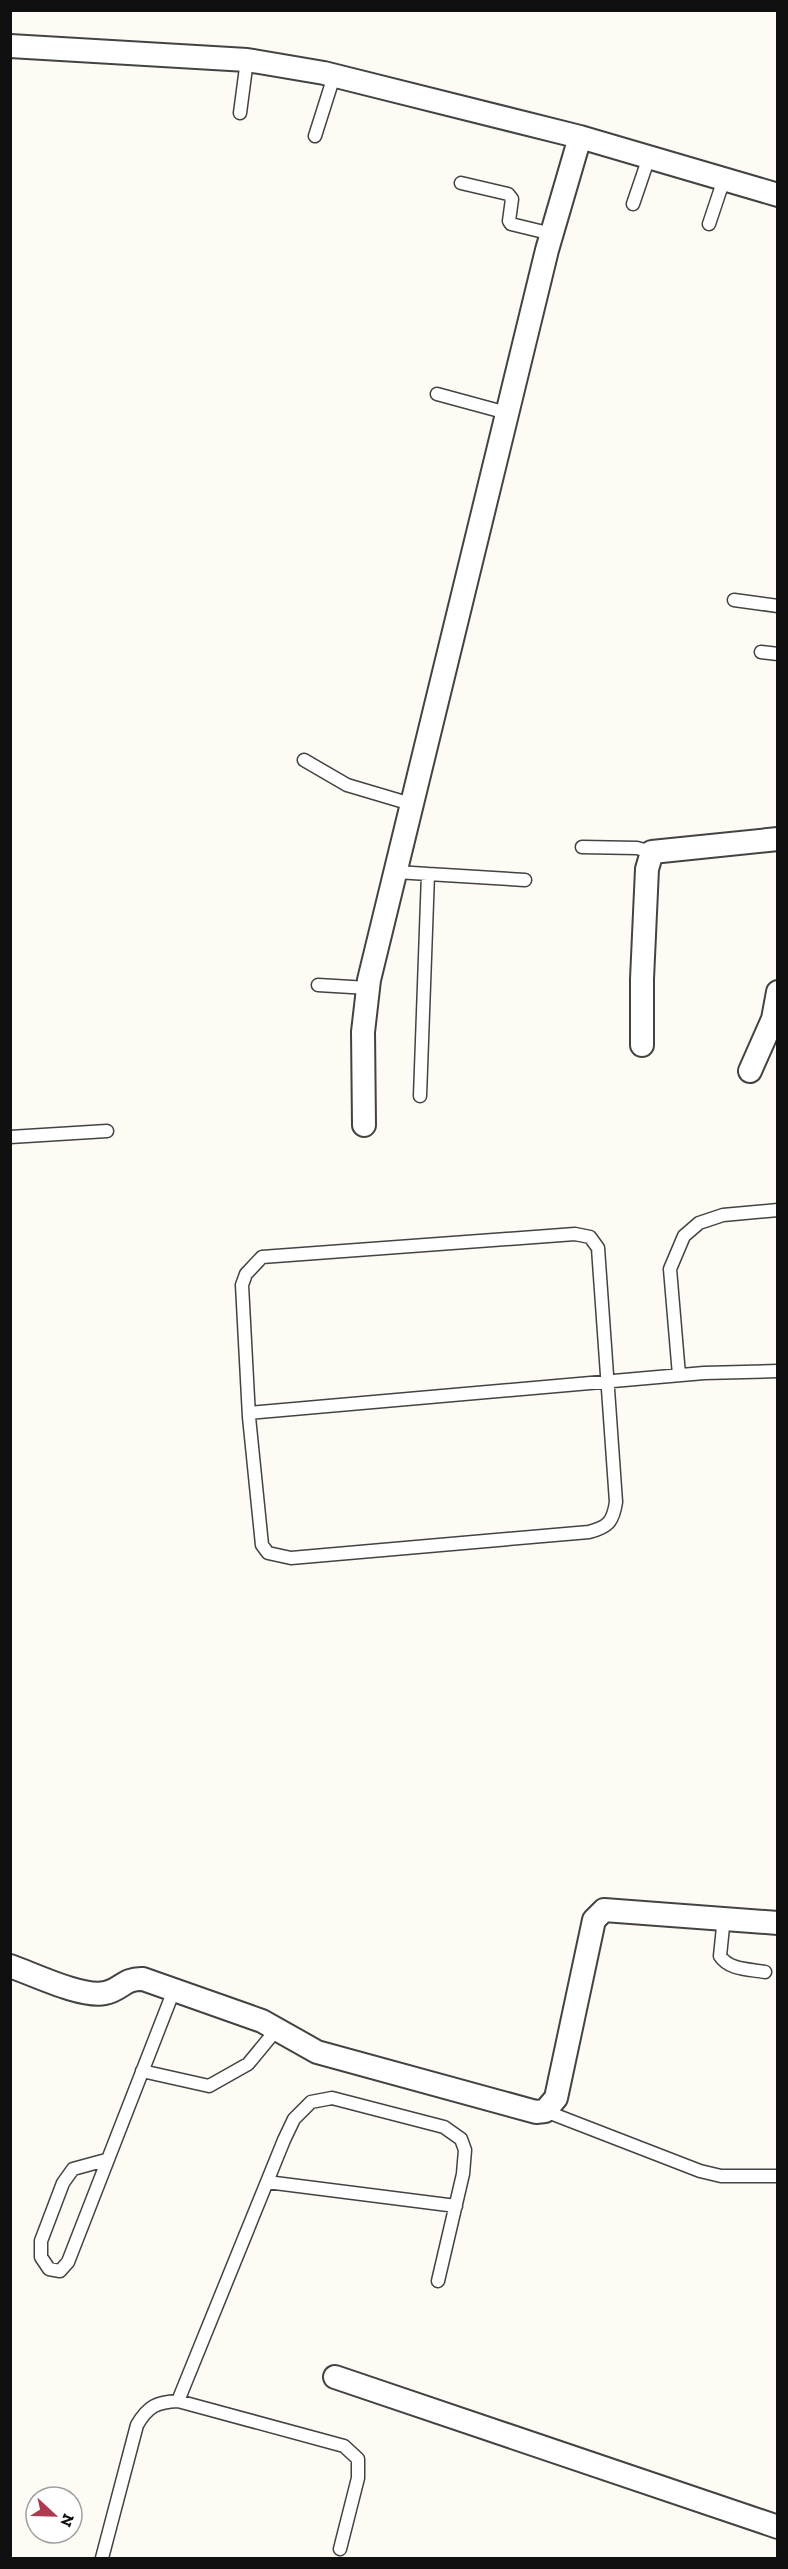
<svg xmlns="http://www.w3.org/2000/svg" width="788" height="2569" font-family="'Zilla Slab',serif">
	<rect width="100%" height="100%" fill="#fefbf5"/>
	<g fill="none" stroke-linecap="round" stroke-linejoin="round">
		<g stroke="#434343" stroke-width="15">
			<path id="service" d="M 240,113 L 247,60
				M 315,136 L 334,76
				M 461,183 L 508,194 L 512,199 L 509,221 L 511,224 L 552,234
				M 633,204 L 649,157
				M 709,224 L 724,179
				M 437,394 L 507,413
				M 734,600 L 778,606
				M 761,652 L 778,654
				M 304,760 L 347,785 L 411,804
				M 582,847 L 637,848 L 652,852
				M 396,872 L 428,874 L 420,1096
				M 428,874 L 525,880
				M 318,985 L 368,988
				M 10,1137 L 107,1131
				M 575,1234 L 590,1237 L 598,1248 L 616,1502 C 613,1522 608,1527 589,1532 L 291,1558 L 268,1553 L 262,1545 L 249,1417 L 242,1285 L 246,1274 L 262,1257 Z
				M 679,1375 L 670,1269 L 684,1236 L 699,1223 L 723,1215 L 778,1210
				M 249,1413 L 704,1373 L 778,1371
				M 724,1917 L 720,1956 C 729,1970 749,1969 765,1972
				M 142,2071 L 209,2086 L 248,2064 L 277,2029
				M 545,2111 L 700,2171 L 721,2176 L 778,2176
				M 106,2160 L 73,2169 L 63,2183 L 41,2241 L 41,2257 L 49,2269 L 60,2271 L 68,2262 L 174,1990
				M 267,2182 L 456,2206
				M 178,2401 L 284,2140 L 294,2119 L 311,2102 L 332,2098 L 444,2127 L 461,2139 L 465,2150 L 463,2174 L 438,2281
				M 102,2558 L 137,2425 C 148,2406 157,2402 178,2401 L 344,2446 L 358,2459 L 358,2478 L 340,2549"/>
		</g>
		<g stroke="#434343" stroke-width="26">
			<path id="minor" d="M 10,46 L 247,60 L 324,73 L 580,137 L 778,195
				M 642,1045 L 642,979 L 647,869 L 652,852 L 778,839
				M 750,1071 L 773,1019 L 778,992
				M 364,1125 L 363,1032 L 369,980 L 547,250 L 580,137
				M 10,1966 C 33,1974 82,1998 105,1993 C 121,1990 124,1978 143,1979 L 262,2021 L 317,2052 L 536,2112 L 545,2111 L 556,2098 L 594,1920 L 604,1910 L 778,1923
				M 335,2377 L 778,2527"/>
		</g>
		<use href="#service" stroke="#fff" stroke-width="12"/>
		<use href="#minor" stroke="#fff" stroke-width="22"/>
	</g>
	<rect width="788" height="2569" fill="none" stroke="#101010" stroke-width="24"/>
	<g transform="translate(54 2515) rotate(112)"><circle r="28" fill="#ffffff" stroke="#9f9f9f" stroke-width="1.5"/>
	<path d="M0-4.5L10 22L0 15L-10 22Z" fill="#b0394f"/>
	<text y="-9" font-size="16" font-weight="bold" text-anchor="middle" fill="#101010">N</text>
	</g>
</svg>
